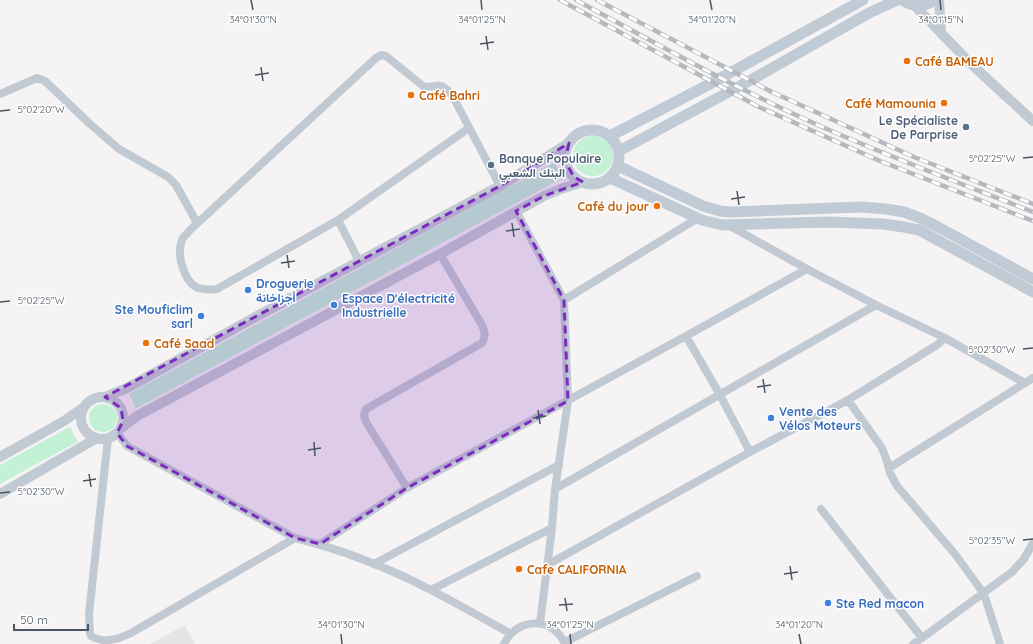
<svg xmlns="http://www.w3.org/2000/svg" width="1033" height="644" font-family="Quicksand,Vazirmatn,sans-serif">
	<rect width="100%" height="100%" fill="#f5f3f3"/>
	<path fill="#e6e4e5" d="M 185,625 L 195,644 L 150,644 Z"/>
	<path fill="#c3f1d5" d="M573 156a20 20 0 1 1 40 0a20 20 0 1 1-40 0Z
		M 555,162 L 558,171 L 562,178 L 135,409 L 133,402 L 129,394 Z
		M89 418a14 14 0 1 1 28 0a14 14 0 1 1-28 0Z
		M 69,427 L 71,427 L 73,434 L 77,440 L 77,442 L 0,484 L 0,465 Z"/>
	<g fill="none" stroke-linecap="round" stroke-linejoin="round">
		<path stroke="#c1cad2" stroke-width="8" d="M 0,94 L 37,78 L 45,81 L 90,124 L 119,149 L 168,177 L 176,185 L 197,223
			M 469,128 L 338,220 L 217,289 C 210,290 205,290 198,288 C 184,282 176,254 182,240 C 183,237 187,234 190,230 L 376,58 L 381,55 L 386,56 L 423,86 C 431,89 435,84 441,86 C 445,87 449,92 452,95 L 500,186
			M 516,211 L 564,300 L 568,401 L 555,489 L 552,528 L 540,623
			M 338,220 L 359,261
			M 564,300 L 698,218
			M 686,336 L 720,395 L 750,452
			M 945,338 L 1025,383
			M 848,400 L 882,448 L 887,461 L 890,473 L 897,486 L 955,554 L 984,594 L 1000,644
			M 117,433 L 127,446 L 295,538 C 343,550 389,568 433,591 C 459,605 485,619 511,634
			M 108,438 L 89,614 L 90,633 L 91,636 C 103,644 119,639 131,633 L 295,538
			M 889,468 L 1033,378
			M 407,488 L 366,422 C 364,417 363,414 366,409 L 482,343 C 486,336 485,332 482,325 L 440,254
			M 555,489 L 876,305
			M 821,509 L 922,638
			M 320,544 L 407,488 L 686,336 L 807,269
			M 374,564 L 559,465
			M 547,565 L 750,452 L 848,400 L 937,345 L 945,338 L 876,305 L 807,269 L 730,226
			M 431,590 L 552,528
			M 565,642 L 697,576
			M 504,644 C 517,617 553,616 565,644
			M 913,644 L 922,638 L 1012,572 L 1024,559 L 1033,543"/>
		<path stroke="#c1cad2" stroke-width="10" d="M 939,0 L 941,33
			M 915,6 L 970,63 L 1033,121
			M 105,397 L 127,388 L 259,315 L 500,186 L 569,143
			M81 418a21 21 0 1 1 42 0a21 21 0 1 1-42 0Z
			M 121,428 L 137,416 L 440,254 L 544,196 L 561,189 L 583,182
			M 0,457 L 64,421 L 84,407
			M 0,494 L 97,438"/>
		<path stroke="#c1cbd6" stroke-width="11" d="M 902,0 C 913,7 924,7 935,0
			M565 157a27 27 0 1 1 54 0a27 27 0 1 1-54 0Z
			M 610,136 L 706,86 L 863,0
			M 619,151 L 751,80 L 869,13 L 897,0
			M 618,166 L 703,206 L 720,211 L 731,212 L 861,207 L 886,209 L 904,212 L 920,218 L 938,227 L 1033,279
			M 610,178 L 702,220 L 722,225 L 827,222 L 883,224 L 904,227 L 919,230 L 1033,292"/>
		<g stroke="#b5b8bd" stroke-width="4.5">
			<path id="rail" d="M 560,0 L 759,107 L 880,161 L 1033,221
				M 576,0 C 657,44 737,89 820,126 C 890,157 962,184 1033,212
				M 597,0 L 772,92 L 914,157 L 1033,204"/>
		</g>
		<use href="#rail" stroke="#fff" stroke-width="3" stroke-dasharray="9" stroke-linecap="butt"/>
	</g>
	<path fill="#7b2cbf" fill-opacity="0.2" stroke="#7b2cbf" stroke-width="3" stroke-dasharray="8 5" stroke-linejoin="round" d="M 569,143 L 565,161 L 574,177 L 583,182 L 544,196 L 516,211 L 564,300 L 568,401 L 407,488 L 320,544 L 295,538 L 127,446 L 117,433 L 123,421 L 121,408 L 105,397 L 500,186 Z"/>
	<path fill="none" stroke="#4a5661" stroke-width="1.5" d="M 251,0 L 253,10M 481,0 L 482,10M 710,0 L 712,10M 940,0 L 941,10M 486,36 L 488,50M 480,44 L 494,42M 261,67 L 263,81M 255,75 L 269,73M 0,111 L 10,110M 1023,158 L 1033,157M 737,191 L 739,205M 731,199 L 745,197M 512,223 L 514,237M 506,231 L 520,229M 287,255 L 289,268M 281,263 L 295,261M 0,302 L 10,301M 1023,349 L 1033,348M 763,379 L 765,393M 757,387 L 771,385M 538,410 L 540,424M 533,418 L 546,416M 314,442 L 315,456M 308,450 L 321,448M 89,474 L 91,487M 83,481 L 96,479M 0,493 L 10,492M 1023,540 L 1033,539M 790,566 L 792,580M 784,574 L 798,572M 565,598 L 567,611M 559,605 L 573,604M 341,634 L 342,644M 570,634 L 571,644M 799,634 L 801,644"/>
	<g fill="#e8710a" stroke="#fff" stroke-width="1.5">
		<circle cx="907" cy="61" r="4"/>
		<circle cx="411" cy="95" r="4"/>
		<circle cx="944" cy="103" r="4"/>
		<circle cx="657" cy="206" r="4"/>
		<circle cx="146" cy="343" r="4"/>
		<circle cx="519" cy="569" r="4"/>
	</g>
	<g fill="#5c6f8a" stroke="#fff" stroke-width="1.5">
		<circle cx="966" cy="127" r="4"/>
		<circle cx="491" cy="165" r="4"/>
	</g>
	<g fill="#3f7fe0" stroke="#fff" stroke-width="1.5">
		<circle cx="248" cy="290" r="4"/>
		<circle cx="334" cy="305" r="4"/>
		<circle cx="201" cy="316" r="4"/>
		<circle cx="771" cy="418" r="4"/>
		<circle cx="828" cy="603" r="4"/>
	</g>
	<g text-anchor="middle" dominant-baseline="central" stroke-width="3" stroke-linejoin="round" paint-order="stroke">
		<g font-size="12" font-weight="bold" fill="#c56008" stroke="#fff" text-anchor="start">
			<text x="915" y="61">Café BAMEAU</text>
			<text x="419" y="95">Café Bahri</text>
			<text x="936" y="103" text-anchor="end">Café Mamounia</text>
			<text x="649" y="206" text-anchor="end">Café du jour</text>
			<text x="154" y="343">Café Saad</text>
			<text x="527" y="569">Cafe CALIFORNIA</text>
		</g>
		<g font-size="12" font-weight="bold" fill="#4e5e75" stroke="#fff" text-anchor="end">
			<text x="958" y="120">Le Spécialiste<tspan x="958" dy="14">De Parprise</tspan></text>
			<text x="499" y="158" text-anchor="start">Banque Populaire<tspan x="499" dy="14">البنك الشعبي</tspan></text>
		</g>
		<g font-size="12" font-weight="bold" fill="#366cbe" stroke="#fff" text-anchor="start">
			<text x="256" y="283">Droguerie<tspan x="256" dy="14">أجزاخانة</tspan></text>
			<text x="342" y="298">Espace D'électricité<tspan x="342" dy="14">Industrielle</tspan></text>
			<text x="193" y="309" text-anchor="end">Ste Mouficlim<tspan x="193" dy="14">sarl</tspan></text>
			<text x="779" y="411">Vente des<tspan x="779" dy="14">Vélos Moteurs</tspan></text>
			<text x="836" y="603">Ste Red macon</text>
		</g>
	</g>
	<g font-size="10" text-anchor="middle" fill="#4a5661" stroke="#fff" stroke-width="3" stroke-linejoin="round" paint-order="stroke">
		<text x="253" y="23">34°01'30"N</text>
		<text x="482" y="23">34°01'25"N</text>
		<text x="712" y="23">34°01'20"N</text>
		<text x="941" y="23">34°01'15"N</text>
		<text x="41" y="113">5°02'20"W</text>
		<text x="992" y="162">5°02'25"W</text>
		<text x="41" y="304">5°02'25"W</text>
		<text x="992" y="353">5°02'30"W</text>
		<text x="41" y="495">5°02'30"W</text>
		<text x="992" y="544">5°02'35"W</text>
		<text x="341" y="628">34°01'30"N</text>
		<text x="570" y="628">34°01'25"N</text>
		<text x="799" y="628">34°01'20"N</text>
	</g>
	<path d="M14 624v6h74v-6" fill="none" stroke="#4a5661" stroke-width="2"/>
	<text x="20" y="624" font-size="12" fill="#4a5661" stroke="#ffffff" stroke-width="3" paint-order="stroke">50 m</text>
</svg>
